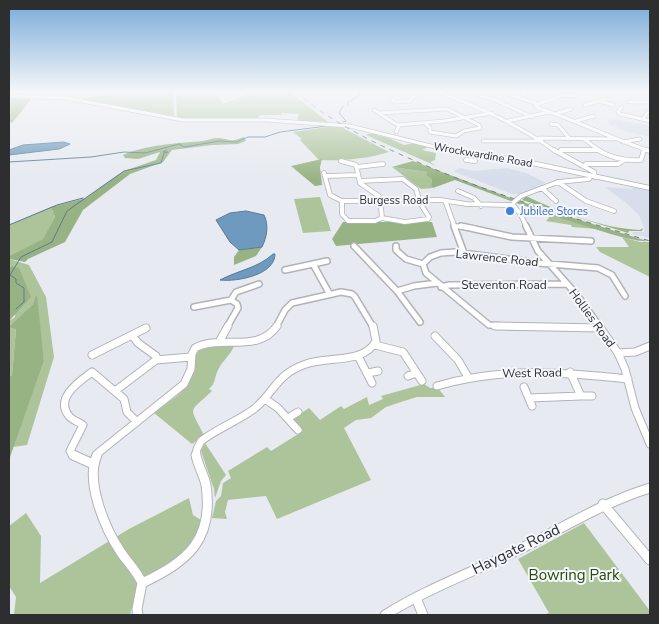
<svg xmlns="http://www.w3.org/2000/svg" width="659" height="624" font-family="'Nunito Sans',sans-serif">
	<rect width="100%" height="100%" fill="#e7eaf0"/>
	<path fill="#d7ddea" d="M 616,119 L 650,126 L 650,137 L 617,129 L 617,126 L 610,125 L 608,120 Z
		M 461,168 L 474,171 L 507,168 L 526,173 L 546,183 L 522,194 L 512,194 L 453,171 Z
		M 632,186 L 650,189 L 650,238 L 632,234 L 633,232 L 644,232 L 645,230 L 639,215 L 625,202 L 605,187 L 633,189 Z"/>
	<path fill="#adc49b" d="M 122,92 L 173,92 L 174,117 L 78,99 Z
		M 176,92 C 193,92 216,86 223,104 L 243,96 L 250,92 L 290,92 L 328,122 L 297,121 L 299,114 L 282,113 L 281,115 L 260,115 L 258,118 L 249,119 L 186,120 L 177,117 Z
		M 334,126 L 339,126 L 389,152 C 367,159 341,161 319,160 L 300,140 L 302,139 L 293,132 Z
		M 368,134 L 374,134 L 391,139 L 404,145 L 415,143 L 428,147 L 422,150 L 436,153 L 435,160 L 430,162 L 436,166 L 366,135 Z
		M 392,167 L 429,172 L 432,179 L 431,185 L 433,188 L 421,189 Z
		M 320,197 L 331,231 L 303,233 L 294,199 Z
		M 51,207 L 55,217 L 44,239 L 9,256 L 9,225 Z
		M 552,214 L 596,229 L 572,227 L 571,225 L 546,221 Z
		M 622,237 L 640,242 L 650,242 L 650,277 L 600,252 L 596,247 L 629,247 Z
		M 9,259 L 29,265 L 46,297 L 54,357 L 27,445 L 13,447 L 44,361 L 35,297 L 33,304 L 10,327 L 16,328 L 12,375 L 9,377 L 9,321 L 15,317 L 11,266 L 9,268 Z
		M 209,344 L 234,346 C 230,356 222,361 218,370 C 214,378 216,383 209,389 L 212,391 C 189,413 188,405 204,435 L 192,444 L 154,413 C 165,404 181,395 188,384 C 201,364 185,356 209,344 Z
		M 424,384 L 430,388 L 438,388 L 445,397 L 417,397 L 404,401 L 386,407 L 371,418 L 356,420 L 344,428 L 371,480 L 277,519 L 266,496 L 228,500 L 225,512 L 227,519 L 212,518 L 216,501 L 221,496 L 223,483 L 231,478 L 228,471 L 267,447 L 271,451 L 303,431 L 294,422 L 294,418 L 309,408 L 320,420 L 341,406 L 344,409 L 367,397 L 369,405 L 383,399 L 381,396 Z
		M 205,443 L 226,475 L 221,481 L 215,498 L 214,489 L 201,451 Z
		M 189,498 L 193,515 L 201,520 L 194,542 L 180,556 L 138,586 L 130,615 L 14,615 L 16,597 L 9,586 L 9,526 L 26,513 L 41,536 L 40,583 L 129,529 Z
		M 584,523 L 650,611 L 650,615 L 543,615 L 549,613 L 518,559 Z"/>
	<path fill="#98b383" d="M 11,97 L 33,97 L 12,123 L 10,122 Z
		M 244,137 L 246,141 L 238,144 L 212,145 L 172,150 L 163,162 L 130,174 L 83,210 L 65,242 L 28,259 L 25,262 L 9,259 L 9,256 L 43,239 L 55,217 L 51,207 L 86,198 L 124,171 L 156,160 L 160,152 L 138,159 L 125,158 L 123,155 C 144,145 179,143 203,141 C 208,140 213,138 218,138 C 231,139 229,143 244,137 Z
		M 322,159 L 320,167 L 322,185 L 315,186 L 291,166 Z
		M 413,161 L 516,200 L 511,201 L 455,180 L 433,188 L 431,185 L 432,179 L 426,175 L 428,172 L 392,167 Z
		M 526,196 C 556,211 606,229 640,230 L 643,228 L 642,231 L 629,231 L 628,233 L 522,200 Z
		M 519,201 L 647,241 C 632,244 538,210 516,203 Z
		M 343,222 L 432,222 L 437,237 L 336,246 L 332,239 Z
		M 262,247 L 256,256 L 234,265 L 234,257 L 239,250 Z
		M 11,266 L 19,268 L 31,297 L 9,321 L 9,268 Z
		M 37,296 L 44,361 L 9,460 L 9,377 L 12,375 L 16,329 L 9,327 L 33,304 L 35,297 Z"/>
	<path fill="#6f9abf" stroke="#5b7a94" d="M 64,142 L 70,144 L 59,149 L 9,155 L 9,150 L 23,145 Z
		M 246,211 L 264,215 C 269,225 267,237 262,247 L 239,250 L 230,242 L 216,220 L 230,213 Z
		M 273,254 L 275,254 C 275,275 237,282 220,280 C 239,270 258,268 273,254 Z"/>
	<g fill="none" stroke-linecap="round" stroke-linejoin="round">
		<path stroke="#5b7a94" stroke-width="1" d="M 348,105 L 348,102 L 358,96 L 360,92
			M 343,106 L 339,113 L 346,121 L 343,122
			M 219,141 L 236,142 L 248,137 L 265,137 L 280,132 L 327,126
			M 9,162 L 91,157 L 124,152 L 145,153 L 179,144 L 184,147 L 219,141
			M 9,225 L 57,205 L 83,198
			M 16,309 L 24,302 L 24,288 L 16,283 L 16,279 L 10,275 L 21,257 L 52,242 L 67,211 L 124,171 L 161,163 L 164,153 L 168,152 L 163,152 L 166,150"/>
		<path stroke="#c2c4ca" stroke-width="4" stroke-dasharray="4 2" stroke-linecap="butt" d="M 468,157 L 469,155"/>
		<g stroke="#b1b3b9" stroke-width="4.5">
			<path id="minor-far4" d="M 439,92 C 481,108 519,125 555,151
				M 467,92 L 495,100 L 532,117
				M 500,92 L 538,104
				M 550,92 L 560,96 L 538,104 L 536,106 L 538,108 C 576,120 612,139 650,151
				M 587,92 L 606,94 L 635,92
				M 558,95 L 575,96
				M 9,96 L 66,98 L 183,120 L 266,120 L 350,126 L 435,147 L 461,151
				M 517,97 L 525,94 L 523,92
				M 392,99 L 395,102 L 410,101 L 413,97 L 431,92
				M 599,101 L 613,105
				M 629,102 L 650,102
				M 585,105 L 605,99 L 603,94
				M 622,107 L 618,112 L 620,114 L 650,121
				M 374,110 L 399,126 L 396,132
				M 379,113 L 447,109 L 479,125 L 480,128 L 464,131 L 456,136 L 430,132 L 430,128 L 425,123
				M 555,114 L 571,109
				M 643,119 L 648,112
				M 508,121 L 549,112
				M 576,121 L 594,116
				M 551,124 L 558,125 L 570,139
				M 398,125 L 444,121 L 492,113
				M 539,138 L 614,139
				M 584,139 L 600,151
				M 483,141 L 542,141
				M 623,142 L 640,139
				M 561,150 L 597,150"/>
		</g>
		<g stroke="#b1b3b9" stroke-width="5.5">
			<path id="minor-far3" d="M 453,150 L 527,162 L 650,188
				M 554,150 L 594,172 L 595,177
				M 561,150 L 597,150
				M 598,150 C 611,158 625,161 641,160 L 644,150
				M 646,150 L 650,151
				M 466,160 L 475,161
				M 341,161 L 356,165 L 360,183 L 380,197 L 382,218 L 375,221 L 348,221 L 342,214 L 342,201
				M 586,164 L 618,164 L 624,160
				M 357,167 L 383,164
				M 324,173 L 330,195 L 342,201 L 440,200 L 467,204 L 513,205
				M 326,176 L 357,175
				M 360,181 L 403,179 L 416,189 L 420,203 L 429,217 L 428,219 L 405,222 L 382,218
				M 558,182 L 586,201 L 614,211
				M 542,188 L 556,201
				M 458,191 L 474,198 L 481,206
				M 521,196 L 558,182 L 589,179 L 591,176
				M 446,203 L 455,228
				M 513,205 L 521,215 L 527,228
				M 454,226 L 474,228"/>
		</g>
		<g stroke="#b1b3b9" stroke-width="8">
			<path id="minor-far2" d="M 454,226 L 464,253
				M 461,226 L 512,237 L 591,241
				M 526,226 L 538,251 L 577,295 L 600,327
				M 354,246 L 397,291 L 420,322
				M 396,246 L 396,250 L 406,259 L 423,264
				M 313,264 L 329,293
				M 285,270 L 327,261
				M 441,287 L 449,285 L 567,284
				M 397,291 L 414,286 L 437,283
				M 194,307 L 231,300 L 236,292 L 259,284
				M 227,327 L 238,308 L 237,304 L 231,300
				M 276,327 L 285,310 L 292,303 L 341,292 L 352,294 L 355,297 L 373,327
				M 517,327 L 489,325 L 426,273 L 423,264 L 430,257 L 441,253 L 455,252 L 538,263 L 598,268 L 612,275 L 625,296"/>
		</g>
		<g stroke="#b1b3b9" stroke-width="9">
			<path id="minor-far1" d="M 495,326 L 601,328
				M 599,326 L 618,353 L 625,369 L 635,408 L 650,444
				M 132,335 L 138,343 L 156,356 L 156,360
				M 435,336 L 458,360 L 468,377
				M 219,342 L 228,326
				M 375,345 L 403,352 L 422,381
				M 618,353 L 635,352 L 650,346
				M 92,355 L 146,328
				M 358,356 L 372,383
				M 156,360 L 191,357
				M 368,373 L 378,371
				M 408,376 L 416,373
				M 437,386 C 501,367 563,372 628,379
				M 524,387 L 532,406
				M 115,391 L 156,360
				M 581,396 L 592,396
				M 529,398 L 581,396 L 570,372
				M 265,399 L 278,408 L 298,430
				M 288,418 L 298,412
				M 74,456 L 70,451 L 83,425 C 79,422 72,420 69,416 C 54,398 80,381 92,372 L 124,399 L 127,412 L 137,422
				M 96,456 L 98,453 L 184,384 L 191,369 L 192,354 L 195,348 C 220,334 258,354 277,326
				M 196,456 L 197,449 L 201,441 C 218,428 238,421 254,409 C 275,392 276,374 306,364 C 328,356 364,364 376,341 L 373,326"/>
		</g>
		<g stroke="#b1b3b9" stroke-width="11">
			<path id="minor" d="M 73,455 L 93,464
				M 97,455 C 85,482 105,528 120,551 C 127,562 137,571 142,583 C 188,562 214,539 206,485 C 204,475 198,466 196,455
				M 603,504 L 650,560
				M 416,598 L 423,615
				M 138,615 L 137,609 L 142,583
				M 385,615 C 428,588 476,571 522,548 C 565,527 604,502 650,488"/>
		</g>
		<use href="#minor-far4" stroke="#fff" stroke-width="3"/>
		<use href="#minor-far3" stroke="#fff" stroke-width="4"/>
		<use href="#minor-far2" stroke="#fff" stroke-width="5"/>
		<use href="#minor-far1" stroke="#fff" stroke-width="7"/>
		<use href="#minor" stroke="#fff" stroke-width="9"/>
		<path stroke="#787a7d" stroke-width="1" stroke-dasharray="5 5" stroke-linecap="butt" d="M 296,92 C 331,122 372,142 413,160 C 490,194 570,217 650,241"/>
		<g stroke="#b1b3b9" stroke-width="5.5" stroke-linecap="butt">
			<path id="minor-bridge" d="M 514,202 L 521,196"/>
		</g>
		<use href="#minor-bridge" stroke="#fff" stroke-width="4"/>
	</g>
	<linearGradient id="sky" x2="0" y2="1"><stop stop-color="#77aad8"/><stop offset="0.51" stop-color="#f4f6f8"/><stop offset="1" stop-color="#f4f6f8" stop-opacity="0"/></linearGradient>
	<rect width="659" height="179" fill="url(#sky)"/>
	<circle fill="#3f7fe0" stroke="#f5f7fe" stroke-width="2" cx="510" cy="211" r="5"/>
	<g text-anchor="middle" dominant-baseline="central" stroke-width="4" stroke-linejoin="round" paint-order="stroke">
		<g font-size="11" fill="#2d2e30" stroke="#f5f7fe">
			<text transform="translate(483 155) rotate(10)">Wrockwardine Road</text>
			<text x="394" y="200">Burgess Road</text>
		</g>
		<g font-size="11" fill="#366cbe" stroke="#f5f7fe" text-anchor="start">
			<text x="520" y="211">Jubilee Stores</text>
		</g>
		<g font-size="12" fill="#2d2e30" stroke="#f5f7fe">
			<text transform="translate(497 258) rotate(6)">Lawrence Road</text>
			<text x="504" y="285">Steventon Road</text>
			<text transform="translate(592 318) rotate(54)">Hollies Road</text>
			<text transform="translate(532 373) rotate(-1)">West Road</text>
		</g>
		<g font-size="15" fill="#2d2e30" stroke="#f5f7fe">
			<text transform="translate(516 549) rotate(-26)">Haygate Road</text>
		</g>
		<g font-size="15" fill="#294800" stroke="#f5f7fe">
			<text x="574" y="575">Bowring Park</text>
		</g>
	</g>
	<rect width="659" height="624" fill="none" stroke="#2d2e30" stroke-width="20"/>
</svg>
